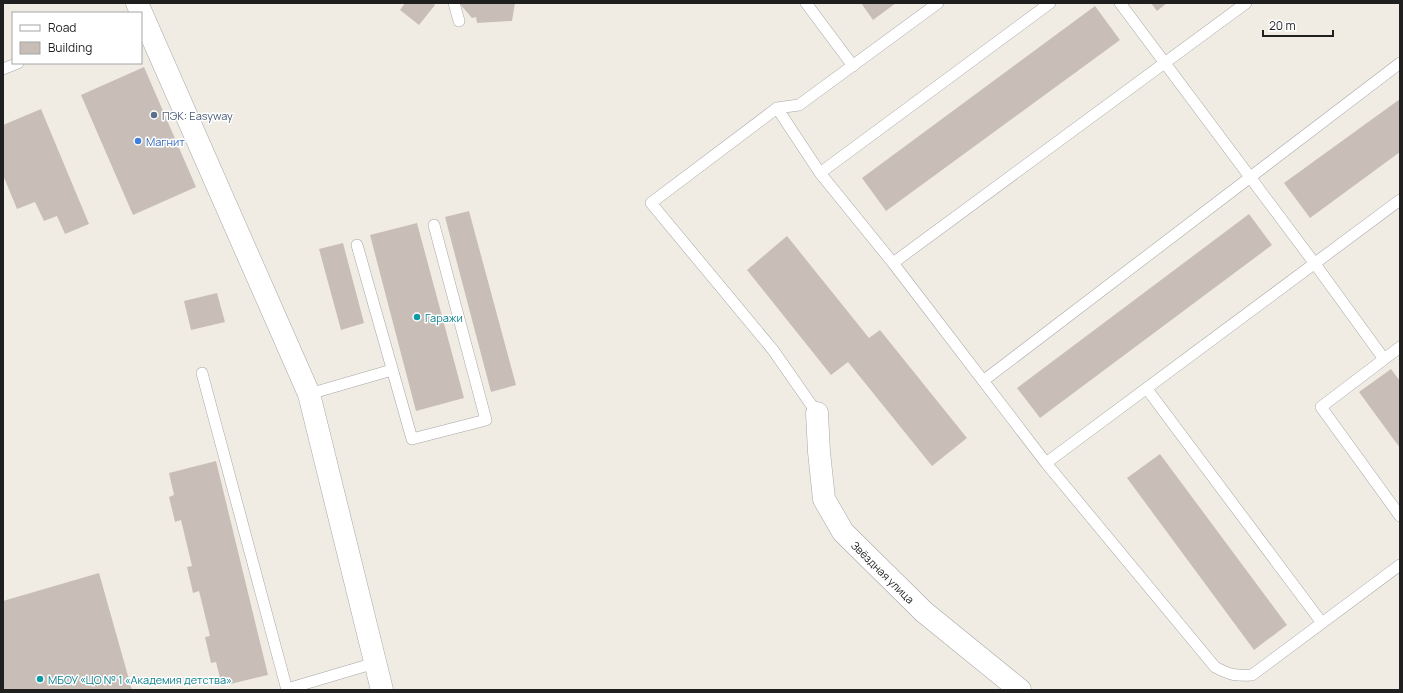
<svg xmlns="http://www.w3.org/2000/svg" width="1403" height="693" font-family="Manrope,sans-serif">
	<rect width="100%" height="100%" fill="#f0ece4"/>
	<path fill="#c9beb7" d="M 405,3 L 433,3 L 435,5 L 419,25 L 400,10 Z
		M 459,3 L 515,3 L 512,21 L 477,23 L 476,17 L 472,18 Z
		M 861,3 L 896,3 L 873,20 Z
		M 1151,3 L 1167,3 L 1157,11 Z
		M 1095,6 L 1120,40 L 886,211 L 862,178 Z
		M 144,67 L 196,187 L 133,215 L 81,95 Z
		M 1400,99 L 1400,152 L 1310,218 L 1284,183 Z
		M 41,109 L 89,224 L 65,234 L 57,216 L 44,221 L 35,202 L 17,209 L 3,175 L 3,125 Z
		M 469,211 L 516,385 L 491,392 L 445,217 Z
		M 1249,214 L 1272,245 L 1040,418 L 1017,388 Z
		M 417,223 L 464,398 L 416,411 L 370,235 Z
		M 787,236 L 869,338 L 880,330 L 967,438 L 932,466 L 848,362 L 831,375 L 747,270 Z
		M 343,243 L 364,323 L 341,330 L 319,249 Z
		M 217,293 L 225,322 L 191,330 L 184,301 Z
		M 1391,369 L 1400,381 L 1400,448 L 1359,392 Z
		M 1160,454 L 1287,625 L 1254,650 L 1127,478 Z
		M 216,461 L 268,675 L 222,686 L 216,662 L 211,663 L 205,637 L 210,636 L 199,591 L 193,593 L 187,567 L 192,566 L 181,520 L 175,522 L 169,497 L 174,495 L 169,473 Z
		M 99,573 L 132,690 L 3,690 L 3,601 Z"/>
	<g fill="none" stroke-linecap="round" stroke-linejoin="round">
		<g stroke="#a6a6a6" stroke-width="12">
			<path id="service" d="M 454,3 L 459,21
				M 806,3 L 853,66
				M 1120,3 L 1315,264 L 1384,359
				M 3,69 L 18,63
				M 777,108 L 820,173 L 893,263 L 1246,3
				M 820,173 L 1050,3
				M 357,245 L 412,439 L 486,420 L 434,225
				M 893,263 L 1046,463 L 1215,667 C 1230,675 1235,676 1252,675 L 1400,565
				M 1400,347 L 1321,407 L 1400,516
				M 202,373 L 287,690
				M 983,381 L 1400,63
				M 1147,389 L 1322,623
				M 309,394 L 392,370
				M 817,413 L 773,350 L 651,203 L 777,108 L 799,105 L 938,3
				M 1046,463 L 1400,200
				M 287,689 L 375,663"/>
		</g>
		<g stroke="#a6a6a6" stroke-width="23">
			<g id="minor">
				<path d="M 137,3 L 309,394 L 382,690"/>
				<path id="s1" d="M 817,413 L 819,452 L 824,499 L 843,532 L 924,612 L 1020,690"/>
			</g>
		</g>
		<use href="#service" stroke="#fff" stroke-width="11"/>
		<use href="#minor" stroke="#fff" stroke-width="22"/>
	</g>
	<circle fill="#5c6f8a" stroke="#fff" stroke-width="1.5" cx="154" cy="115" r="4"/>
	<circle fill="#3f7fe0" stroke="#fff" stroke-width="1.5" cx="138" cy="141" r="4"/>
	<g fill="#0f9aa8" stroke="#fff" stroke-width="1.5">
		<circle cx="417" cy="317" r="4"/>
		<circle cx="40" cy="679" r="4"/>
	</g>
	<g text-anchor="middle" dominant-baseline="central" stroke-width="3" stroke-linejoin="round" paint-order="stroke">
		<g font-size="11" fill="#4e5e75" stroke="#fff" text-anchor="start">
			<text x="162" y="115">ПЭК: Easyway</text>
		</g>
		<g font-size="11" fill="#366cbe" stroke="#fff" text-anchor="start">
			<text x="146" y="141">Магнит</text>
		</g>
		<g font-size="11" fill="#0d838f" stroke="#fff" text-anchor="start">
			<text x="425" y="317">Гаражи</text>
			<text x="48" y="679">МБОУ «ЦО № 1 «Академия детства»</text>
		</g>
		<g font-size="11" fill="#1f1f1f" stroke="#fff">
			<text stroke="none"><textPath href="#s1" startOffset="181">Звёздная улица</textPath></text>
		</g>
	</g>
	<rect width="1403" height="693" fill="none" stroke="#1f1f1f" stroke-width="8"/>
	<rect x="12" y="12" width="130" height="52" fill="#ffffff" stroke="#a5a5a5"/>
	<rect x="20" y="25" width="20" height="6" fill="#ffffff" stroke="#a5a5a5"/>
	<text x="48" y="32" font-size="12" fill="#1f1f1f">Road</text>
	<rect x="20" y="42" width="20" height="12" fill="#c9beb7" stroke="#a5a5a5"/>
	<text x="48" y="52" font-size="12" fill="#1f1f1f">Building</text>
	<path d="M1263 30v6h70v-6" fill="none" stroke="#1f1f1f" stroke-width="2"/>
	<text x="1269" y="30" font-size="12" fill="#1f1f1f" stroke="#ffffff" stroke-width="3" paint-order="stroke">20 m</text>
</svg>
